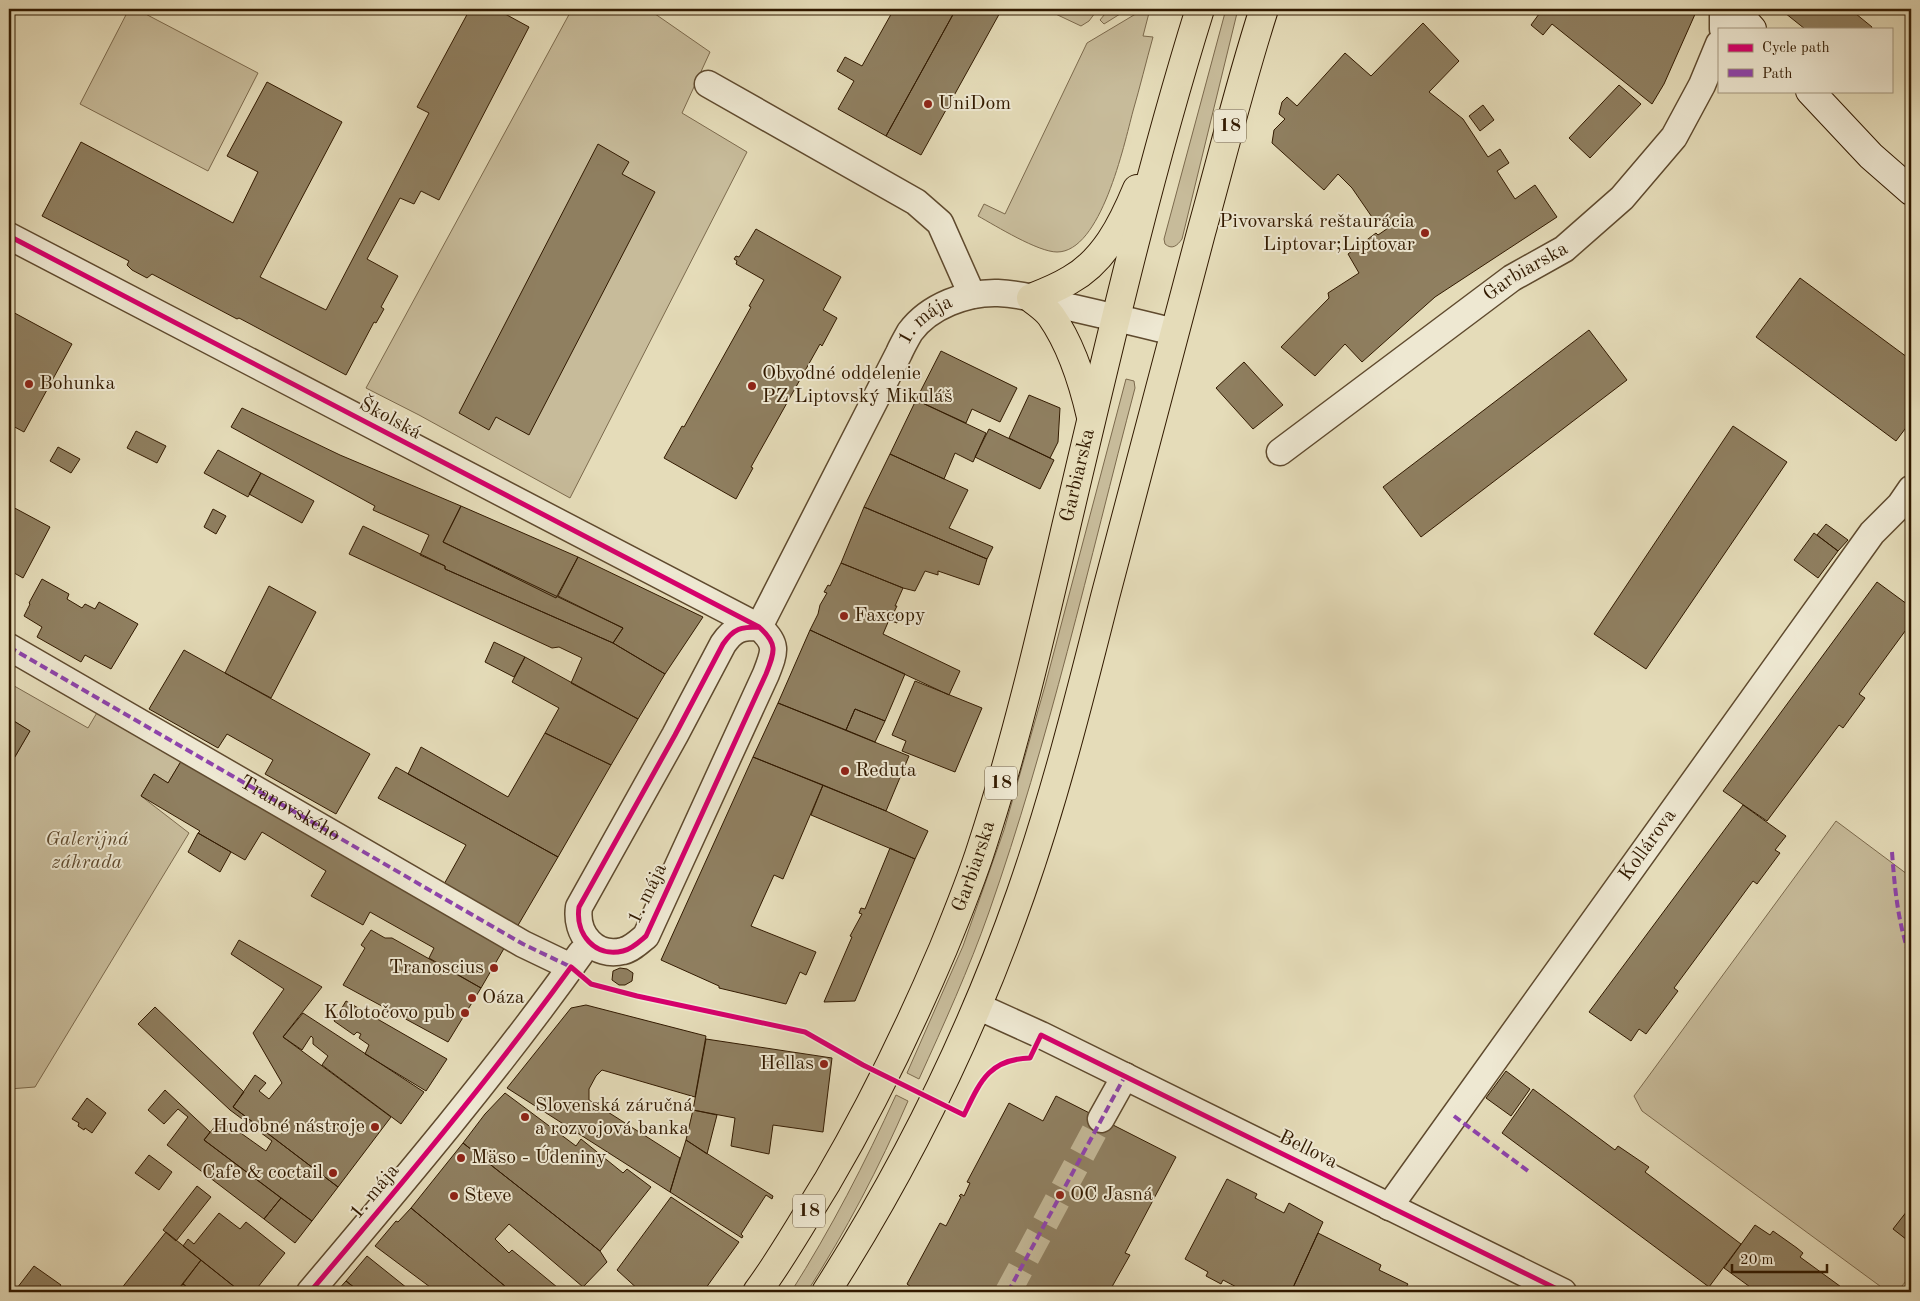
<svg xmlns="http://www.w3.org/2000/svg" width="1920" height="1301" font-family="'Old Standard TT',serif">
	<rect width="100%" height="100%" fill="#e5dcb9"/>
	<filter id="stains"><feTurbulence type="fractalNoise" baseFrequency=".004" numOctaves="4"/><feColorMatrix values="0 0 0 0 .2 0 0 0 0 .09 0 0 0 0 .02 0 0 0 .5 -.17"/></filter>
	<radialGradient id="worn" r=".72"><stop offset=".6" stop-color="#630" stop-opacity="0"/><stop offset="1" stop-color="#630" stop-opacity=".3"/></radialGradient>
	<path fill="#c7bb9a" stroke="#7c6a4d" d="M 129,9 L 136,9 L 258,73 L 208,171 L 80,104 Z
		M 572,9 L 648,9 L 710,52 L 682,113 L 747,152 L 570,498 L 419,415 L 366,388 Z
		M 1045,9 L 1098,9 L 1089,21 L 1081,26 Z
		M 1109,9 L 1128,9 L 1104,24 L 1100,20 Z
		M 1144,9 L 1150,9 L 1143,36 L 1153,37 C 1146,62 1140,87 1133,111 C 1124,145 1101,252 1057,252 C 1038,252 996,226 978,216 L 984,204 L 1005,214 L 1087,43 Z
		M 1226,9 L 1238,9 L 1182,239 C 1177,246 1172,250 1165,244 L 1164,239 Z
		M 1126,379 L 1134,381 L 1135,388 C 1089,563 1049,741 989,912 C 969,969 944,1024 919,1079 L 907,1073 L 963,946 L 1004,830 L 1045,686 Z
		M 9,683 L 88,728 L 98,711 L 183,758 L 168,783 L 154,774 L 141,796 L 189,833 L 35,1087 L 9,1089 L 9,767 L 30,731 L 9,718 Z
		M 1836,821 L 1911,877 L 1911,897 L 1907,903 L 1911,906 L 1911,1206 L 1894,1229 L 1911,1243 L 1911,1275 L 1897,1292 L 1888,1292 L 1642,1111 L 1634,1096 Z
		M 896,1095 L 908,1101 C 879,1168 846,1231 807,1292 L 791,1292 C 831,1229 865,1163 896,1095 Z"/>
	<path fill="#8f7f60" stroke="#321a00" d="M 470,9 L 496,9 L 529,27 L 439,200 L 421,191 L 414,204 L 400,198 L 367,259 L 398,276 L 381,307 L 384,309 L 376,323 L 374,322 L 346,375 L 239,318 L 237,319 L 152,274 L 147,278 L 132,270 L 127,265 L 129,261 L 42,216 L 81,142 L 233,223 L 258,172 L 227,156 L 267,82 L 342,122 L 260,277 L 326,310 L 429,113 L 417,107 Z
		M 894,9 L 956,9 L 886,136 L 838,109 L 854,81 L 837,71 L 845,57 L 862,66 Z
		M 956,9 L 1002,9 L 921,155 L 886,136 Z
		M 1533,9 L 1692,9 L 1696,12 L 1664,84 L 1652,104 L 1552,24 L 1543,35 L 1531,25 L 1539,14 Z
		M 1780,9 L 1850,9 L 1872,27 L 1871,29 L 1805,29 Z
		M 1423,23 L 1459,61 L 1429,92 L 1463,119 L 1488,157 L 1500,149 L 1509,163 L 1497,171 L 1515,199 L 1535,185 L 1557,217 L 1435,297 L 1362,362 L 1345,344 L 1315,376 L 1281,347 L 1329,298 L 1328,293 L 1359,273 L 1348,254 L 1376,233 L 1378,235 L 1394,224 L 1389,217 L 1382,221 L 1379,216 L 1374,220 L 1352,188 L 1338,174 L 1324,190 L 1272,143 L 1274,130 L 1285,119 L 1279,114 L 1282,102 L 1287,97 L 1297,106 L 1345,53 L 1371,76 Z
		M 1619,85 L 1641,104 L 1590,158 L 1569,138 Z
		M 1483,105 L 1494,120 L 1480,131 L 1469,116 Z
		M 598,144 L 629,162 L 622,174 L 655,192 L 529,435 L 496,417 L 489,430 L 459,413 Z
		M 756,229 L 841,277 L 823,310 L 837,318 L 822,346 L 820,344 L 751,467 L 753,468 L 736,499 L 664,458 L 682,426 L 684,427 L 751,307 L 749,306 L 764,280 L 736,264 L 737,261 L 734,259 L 736,256 L 739,257 Z
		M 1800,278 L 1911,360 L 1911,421 L 1896,441 L 1756,337 Z
		M 9,310 L 72,344 L 24,432 L 9,424 Z
		M 1589,330 L 1627,380 L 1421,537 L 1383,487 Z
		M 941,351 L 1017,388 L 1000,422 L 972,409 L 966,423 L 916,400 Z
		M 1244,362 L 1283,405 L 1253,429 L 1216,388 Z
		M 1029,395 L 1060,408 L 1058,442 L 1050,458 L 1009,438 Z
		M 916,400 L 986,433 L 973,462 L 955,453 L 944,479 L 890,454 Z
		M 242,408 L 340,455 L 461,506 L 443,542 L 623,628 L 613,643 L 445,569 L 445,566 L 420,555 L 429,535 L 373,510 L 375,506 L 231,427 Z
		M 1733,426 L 1787,462 L 1646,669 L 1594,634 Z
		M 989,429 L 1054,460 L 1040,489 L 975,457 Z
		M 136,431 L 166,446 L 157,463 L 127,448 Z
		M 58,447 L 80,459 L 71,473 L 50,461 Z
		M 218,450 L 261,473 L 248,497 L 204,473 Z
		M 890,454 L 968,490 L 949,528 L 993,547 L 987,559 L 864,507 Z
		M 261,473 L 314,501 L 302,523 L 249,494 Z
		M 9,505 L 50,527 L 23,578 L 9,570 Z
		M 461,506 L 578,557 L 556,598 L 443,542 Z
		M 864,507 L 987,559 L 979,585 L 938,571 L 938,575 L 925,571 L 915,591 L 903,588 L 841,563 Z
		M 213,509 L 226,516 L 216,534 L 204,527 Z
		M 1826,524 L 1848,540 L 1838,551 L 1817,535 Z
		M 363,526 L 445,566 L 445,569 L 613,643 L 665,674 L 638,719 L 571,683 L 582,658 L 559,647 L 552,648 L 349,554 Z
		M 1814,533 L 1838,551 L 1818,578 L 1794,560 Z
		M 578,557 L 703,617 L 665,674 L 613,643 L 623,628 L 558,596 Z
		M 841,563 L 903,588 L 895,606 L 897,606 L 894,612 L 900,615 L 897,623 L 889,620 L 883,634 L 960,671 L 949,695 L 810,630 L 818,614 L 820,605 L 827,593 L 824,592 L 828,585 L 830,586 Z
		M 42,579 L 69,594 L 67,599 L 82,608 L 85,604 L 95,609 L 99,602 L 138,624 L 111,669 L 85,655 L 81,662 L 37,637 L 42,627 L 24,616 L 30,604 L 29,603 Z
		M 1877,582 L 1911,607 L 1911,623 L 1859,694 L 1865,698 L 1843,728 L 1839,725 L 1767,821 L 1723,791 Z
		M 269,586 L 316,612 L 271,698 L 225,673 Z
		M 810,630 L 905,674 L 885,721 L 855,709 L 846,730 L 778,703 Z
		M 494,642 L 525,657 L 514,677 L 485,662 Z
		M 184,650 L 370,754 L 336,814 L 265,774 L 273,760 L 227,734 L 218,748 L 149,709 Z
		M 525,657 L 638,719 L 611,765 L 545,733 L 559,708 L 512,682 Z
		M 915,681 L 982,708 L 955,772 L 902,751 L 906,741 L 892,735 Z
		M 778,703 L 909,756 L 886,811 L 753,757 Z
		M 855,709 L 885,721 L 875,742 L 846,730 Z
		M 9,718 L 30,731 L 9,767 Z
		M 545,733 L 611,765 L 558,857 L 408,774 L 421,747 L 508,797 Z
		M 753,757 L 823,785 L 783,879 L 774,875 L 751,926 L 816,952 L 806,975 L 800,972 L 786,1004 L 719,988 L 719,986 L 661,960 Z
		M 183,758 L 506,945 L 481,988 L 429,958 L 434,948 L 370,912 L 363,925 L 311,896 L 326,871 L 262,832 L 245,860 L 198,833 L 200,831 L 141,796 L 154,774 L 168,783 Z
		M 396,767 L 558,857 L 517,927 L 443,886 L 466,845 L 378,798 Z
		M 823,785 L 886,811 L 928,831 L 915,859 L 811,815 Z
		M 1743,805 L 1786,836 L 1775,850 L 1780,853 L 1757,884 L 1753,881 L 1674,988 L 1678,991 L 1646,1034 L 1639,1029 L 1631,1041 L 1589,1012 Z
		M 198,833 L 231,852 L 220,872 L 188,852 Z
		M 890,848 L 915,859 L 855,1001 L 824,1002 L 852,937 L 850,936 L 862,914 L 859,913 L 861,908 L 865,909 Z
		M 371,930 L 385,938 L 392,938 L 481,988 L 448,1042 L 343,985 L 365,948 L 361,945 Z
		M 239,940 L 322,987 L 283,1037 L 391,1117 L 338,1187 L 233,1107 L 255,1075 L 266,1083 L 259,1091 L 269,1099 L 282,1083 L 253,1033 L 284,989 L 231,954 Z
		M 620,968 L 627,969 L 633,973 L 632,981 L 625,985 L 619,985 L 612,980 L 613,971 Z
		M 346,1001 L 447,1059 L 426,1091 L 365,1054 L 369,1045 L 359,1038 L 361,1034 L 357,1032 L 354,1035 L 334,1021 Z
		M 586,1005 L 706,1036 L 695,1097 L 602,1070 L 596,1076 L 589,1089 L 589,1100 L 680,1158 L 670,1192 L 507,1088 L 571,1008 Z
		M 155,1007 L 244,1092 L 233,1107 L 338,1187 L 312,1221 L 204,1140 L 221,1119 L 266,1151 L 272,1141 L 230,1110 L 138,1024 Z
		M 303,1013 L 424,1092 L 401,1124 L 322,1065 L 328,1056 L 313,1044 L 313,1038 L 311,1036 L 302,1050 L 283,1037 Z
		M 706,1039 L 832,1058 L 823,1132 L 773,1125 L 769,1154 L 731,1146 L 735,1118 L 693,1110 Z
		M 1506,1071 L 1530,1089 L 1511,1116 L 1486,1098 Z
		M 1533,1089 L 1615,1150 L 1618,1146 L 1649,1167 L 1645,1172 L 1741,1244 L 1709,1287 L 1502,1133 Z
		M 165,1090 L 210,1132 L 204,1140 L 281,1198 L 264,1219 L 167,1145 L 188,1117 L 178,1109 L 164,1124 L 148,1110 Z
		M 505,1093 L 576,1146 L 581,1139 L 623,1173 L 627,1169 L 651,1187 L 600,1251 L 463,1143 L 485,1114 Z
		M 1056,1096 L 1176,1157 L 1125,1253 L 1130,1255 L 1109,1292 L 918,1292 L 910,1288 L 911,1287 L 907,1284 L 940,1223 L 946,1226 L 961,1197 L 959,1196 L 961,1194 L 964,1196 L 970,1183 L 967,1182 L 1009,1103 L 1043,1121 Z
		M 87,1098 L 106,1113 L 92,1133 L 85,1128 L 84,1130 L 78,1126 L 79,1123 L 72,1119 Z
		M 693,1110 L 717,1115 L 707,1154 L 686,1140 Z
		M 686,1140 L 773,1196 L 772,1199 L 766,1195 L 741,1234 L 743,1236 L 742,1238 L 670,1192 Z
		M 463,1143 L 600,1251 L 607,1262 L 583,1287 L 509,1224 L 495,1239 L 509,1253 L 512,1250 L 563,1292 L 512,1292 L 411,1208 Z
		M 149,1155 L 172,1172 L 159,1190 L 135,1173 Z
		M 1227,1179 L 1257,1194 L 1255,1198 L 1284,1213 L 1289,1203 L 1323,1222 L 1291,1292 L 1246,1292 L 1223,1280 L 1221,1284 L 1206,1276 L 1208,1272 L 1185,1259 Z
		M 197,1186 L 211,1197 L 176,1241 L 163,1230 Z
		M 671,1197 L 739,1242 L 703,1292 L 641,1292 L 617,1270 Z
		M 281,1198 L 312,1221 L 295,1243 L 264,1219 Z
		M 1911,1206 L 1911,1243 L 1893,1229 Z
		M 411,1208 L 512,1292 L 432,1292 L 428,1290 L 430,1287 L 375,1246 L 396,1221 L 398,1222 Z
		M 219,1213 L 240,1229 L 246,1222 L 285,1253 L 254,1292 L 241,1292 L 183,1246 L 188,1239 L 194,1244 Z
		M 1755,1225 L 1770,1235 L 1773,1231 L 1797,1248 L 1803,1253 L 1800,1257 L 1848,1292 L 1757,1292 L 1724,1268 Z
		M 166,1232 L 201,1260 L 176,1292 L 124,1292 L 121,1289 Z
		M 1318,1233 L 1381,1265 L 1379,1270 L 1408,1284 L 1403,1292 L 1291,1292 Z
		M 367,1256 L 412,1292 L 360,1292 L 346,1281 Z
		M 201,1260 L 241,1292 L 194,1292 L 183,1284 Z
		M 34,1266 L 61,1285 L 56,1292 L 14,1292 Z
		M 346,1281 L 360,1292 L 336,1292 Z
		M 183,1284 L 194,1292 L 176,1292 Z"/>
	<g fill="none" stroke-linecap="round" stroke-linejoin="round">
		<path stroke="#c1b594" stroke-width="26" stroke-dasharray="26 13" stroke-linecap="butt" d="M 1008,1292 L 1101,1119"/>
		<g stroke="#5f4a2e" stroke-width="29">
			<g id="street">
				<path d="M 1723,29 L 1723,9"/>
				<path d="M 708,84 L 916,202 L 940,223 L 972,295"/>
				<path d="M 9,236 L 759,627 C 778,644 775,651 766,674 L 646,936 C 640,941 632,949 623,951 C 595,958 575,934 579,907 L 675,735 L 723,644 C 734,628 741,627 759,627"/>
				<path id="s1" d="M 1280,452 L 1512,278 L 1564,249 L 1622,198 L 1674,137 L 1702,85 L 1719,44"/>
				<path id="s2" d="M 759,627 L 899,353 C 902,346 906,339 910,332 C 929,306 967,292 998,293 C 1022,294 1046,301 1069,307 C 1104,315 1139,323 1174,332"/>
				<path id="s3" d="M 9,647 L 523,944 L 571,967"/>
				<path d="M 977,1006 L 1041,1035 L 1563,1292"/>
				<path d="M 1101,1119 L 1125,1076"/>
				<path id="s4" d="M 1389,1207 L 1872,533 L 1900,505 L 1911,489"/>
				<path d="M 310,1292 C 403,1182 497,1071 581,953"/>
			</g>
		</g>
		<g stroke="#321a00" stroke-width="30">
			<path id="secondary" d="M 1734,9 L 1752,29
				M 1810,91 L 1871,156 L 1911,191"/>
		</g>
		<g stroke="#321a00" stroke-width="30">
			<g id="primary">
				<path d="M 1091,417 C 1083,382 1072,346 1051,316 C 1046,309 1038,304 1031,298 C 1044,293 1057,288 1070,280 C 1104,261 1122,225 1137,189"/>
				<path id="s5" d="M 757,1292 C 783,1257 804,1219 827,1182 C 871,1107 909,1029 943,949 C 957,915 971,881 982,846 C 1016,742 1041,634 1066,527 C 1107,354 1147,179 1200,9"/>
				<path d="M 826,1292 C 906,1167 972,1033 1021,893 C 1055,796 1080,696 1105,597 C 1137,476 1169,354 1201,233 C 1222,158 1240,83 1264,9"/>
			</g>
		</g>
		<use href="#street" stroke="#eee8d2" stroke-width="26"/>
		<use href="#secondary" stroke="#eee8d2" stroke-width="28"/>
		<use href="#primary" stroke="#e5dcb9" stroke-width="28"/>
		<path stroke="#8e44ad" stroke-width="4" stroke-dasharray="8 4" stroke-linecap="butt" d="M 9,647 L 523,944 L 571,967 L 568,971
			M 1892,852 C 1895,892 1898,923 1911,960
			M 1911,970 L 1911,1017
			M 1454,1116 L 1528,1171
			M 1008,1292 L 1125,1076"/>
		<g stroke="#eee8d2" stroke-width="8">
			<path id="cycleway" d="M 9,236 L 759,627 C 778,644 775,651 766,674 L 646,936 C 640,941 632,949 623,951 C 595,958 575,934 579,907 L 675,735 L 723,644 C 734,628 741,627 759,627
				M 310,1292 C 400,1186 489,1080 571,967 L 591,984 L 637,996 L 805,1032 L 863,1065 L 964,1115 C 980,1082 989,1059 1030,1058 L 1041,1035 L 1563,1292"/>
		</g>
		<use href="#cycleway" stroke="#d6006c" stroke-width="5"/>
	</g>
	<g fill="#8f2418" stroke="#eee8d2" stroke-width="2">
		<circle cx="928" cy="104" r="5"/>
		<circle cx="1425" cy="233" r="5"/>
		<circle cx="29" cy="384" r="5"/>
		<circle cx="752" cy="386" r="5"/>
		<circle cx="844" cy="616" r="5"/>
		<circle cx="845" cy="771" r="5"/>
		<circle cx="494" cy="968" r="5"/>
		<circle cx="472" cy="998" r="5"/>
		<circle cx="465" cy="1013" r="5"/>
		<circle cx="824" cy="1064" r="5"/>
		<circle cx="525" cy="1117" r="5"/>
		<circle cx="375" cy="1127" r="5"/>
		<circle cx="461" cy="1158" r="5"/>
		<circle cx="333" cy="1173" r="5"/>
		<circle cx="1060" cy="1195" r="5"/>
		<circle cx="454" cy="1196" r="5"/>
	</g>
	<g text-anchor="middle" dominant-baseline="central" stroke-width="4" stroke-linejoin="round" paint-order="stroke">
		<g fill="#eee8d2" stroke="#6a583f" stroke-width="1">
			<rect x="1214" y="109.5" width="32" height="33" rx="4"/>
			<rect x="985" y="766.5" width="32" height="33" rx="4"/>
			<rect x="793" y="1194.5" width="32" height="33" rx="4"/>
		</g>
		<g font-size="19" font-weight="bold" fill="#321a00">
			<text x="1230" y="126">18</text>
			<text x="1001" y="783">18</text>
			<text x="809" y="1211">18</text>
		</g>
		<g font-size="20" fill="#321a00" stroke="#eee8d2" text-anchor="start">
			<text x="938" y="104">UniDom</text>
			<text x="1415" y="222" text-anchor="end">Pivovarská reštaurácia<tspan x="1415" dy="23">Liptovar;Liptovar</tspan></text>
			<text x="762" y="374">Obvodné oddelenie<tspan x="762" dy="23">PZ Liptovský Mikuláš</tspan></text>
			<text x="39" y="384">Bohunka</text>
			<text x="854" y="616">Faxcopy</text>
			<text x="855" y="771">Reduta</text>
			<text x="484" y="968" text-anchor="end">Tranoscius</text>
			<text x="482" y="998">Oáza</text>
			<text x="455" y="1013" text-anchor="end">Kolotočovo pub</text>
			<text x="814" y="1064" text-anchor="end">Hellas</text>
			<text x="535" y="1106">Slovenská záručná<tspan x="535" dy="23">a rozvojová banka</tspan></text>
			<text x="365" y="1127" text-anchor="end">Hudobné nástroje</text>
			<text x="471" y="1158">Mäso - Údeniny</text>
			<text x="323" y="1173" text-anchor="end">Cafe &amp; coctail</text>
			<text x="1070" y="1195">OC Jasná</text>
			<text x="464" y="1196">Steve</text>
		</g>
		<g font-size="20" fill="#321a00" stroke="#eee8d2">
			<text stroke="none"><textPath href="#s1" startOffset="305">Garbiarska</textPath></text>
			<text stroke="none"><textPath href="#s2" startOffset="351">1. mája</textPath></text>
			<text transform="translate(390 419) rotate(28)">Školská</text>
			<text stroke="none"><textPath href="#s5" startOffset="884">Garbiarska</textPath></text>
			<text stroke="none"><textPath href="#s3" startOffset="324">Tranovského</textPath></text>
			<text stroke="none"><textPath href="#s4" startOffset="445">Kollárova</textPath></text>
			<text stroke="none"><textPath href="#s5" startOffset="479">Garbiarska</textPath></text>
			<text transform="translate(648 894) rotate(-64)">1. mája</text>
			<text transform="translate(1308 1150) rotate(26)">Bellova</text>
			<text transform="translate(375 1192) rotate(-50)">1. mája</text>
		</g>
		<g font-size="20" font-style="italic" fill="#5f4a2e" stroke="#eee8d2">
			<text x="87" y="840">Galerijná<tspan x="87" dy="23">záhrada</tspan></text>
		</g>
	</g>
	<rect width="1920" height="1301" fill="none" stroke="#e5dcb9" stroke-width="30"/>
	<rect x="10" y="10" width="1900" height="1281" fill="none" stroke="#321a00" stroke-width="2.5"/>
	<rect x="15" y="15" width="1890" height="1271" fill="none" stroke="#321a00"/>
	<rect x="1718" y="28" width="175" height="65" fill="#eee8d2" stroke="#a3967e"/>
	<rect x="1728" y="44" width="25" height="8" fill="#d6006c" stroke="#a3967e"/>
	<text x="1762" y="52" font-size="15" fill="#321a00">Cycle path</text>
	<rect x="1728" y="69" width="25" height="8" fill="#8e44ad" stroke="#a3967e"/>
	<text x="1762" y="78" font-size="15" fill="#321a00">Path</text>
	<path d="M1732 1264v8h95v-8" fill="none" stroke="#321a00" stroke-width="2.5"/>
	<text x="1740" y="1264" font-size="15" fill="#321a00" stroke="#eee8d2" stroke-width="4" paint-order="stroke">20 m</text>
	<rect width="100%" height="100%" filter="url(#stains)"/>
	<rect width="100%" height="100%" fill="url(#worn)"/>
</svg>
